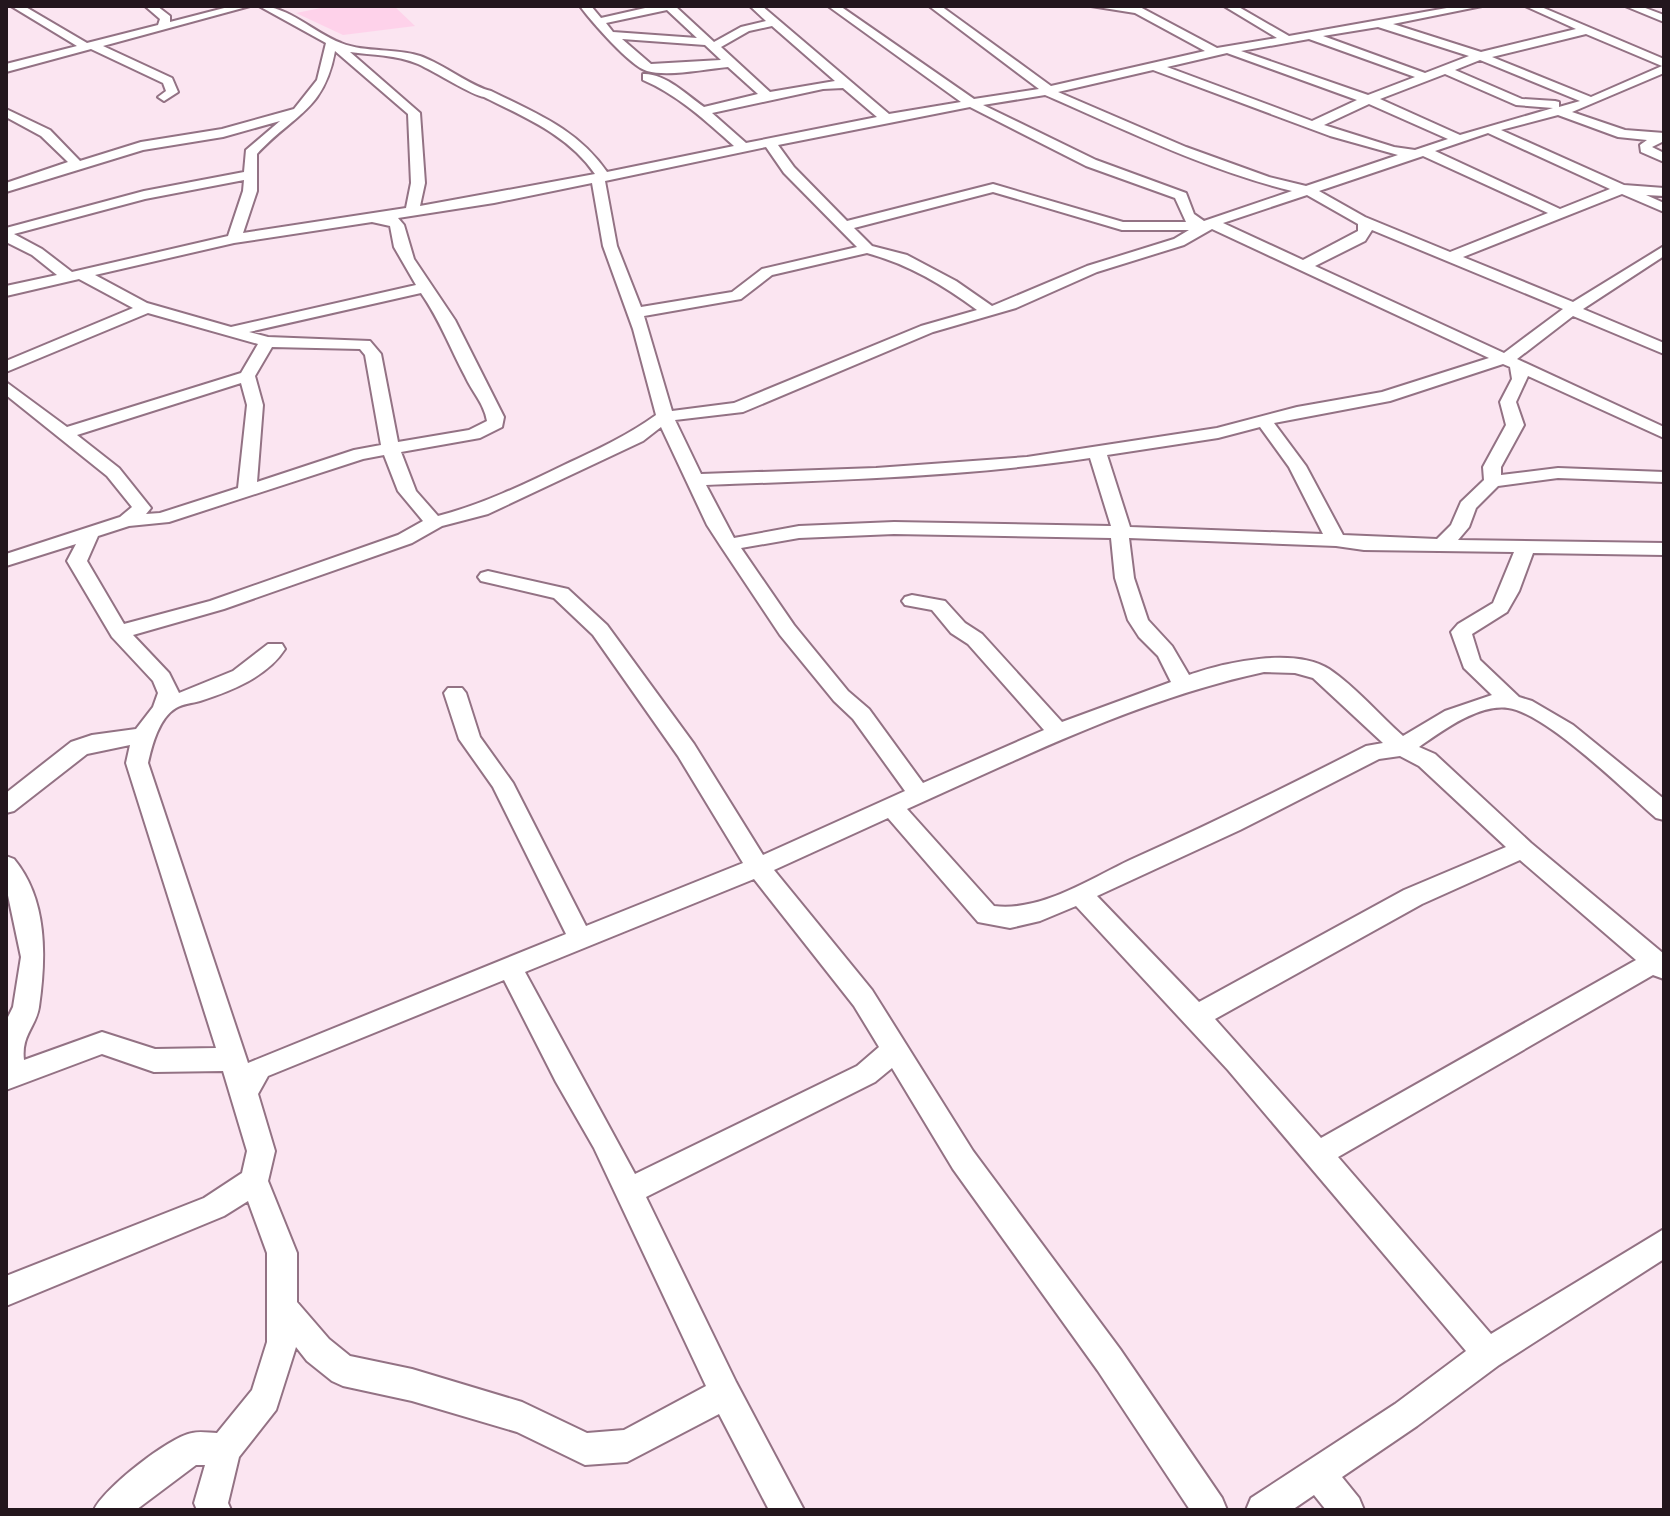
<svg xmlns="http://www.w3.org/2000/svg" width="1670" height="1516" font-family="'Varela Round',sans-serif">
	<rect width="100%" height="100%" fill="#fbe5f1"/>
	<path fill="#fed2ea" d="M 331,6 L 394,6 L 415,26 L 343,35 L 296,13 Z"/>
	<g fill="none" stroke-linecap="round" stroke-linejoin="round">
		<g stroke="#937284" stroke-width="4">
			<path id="minor" d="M 11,6 L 24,6 L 87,43 L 158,25 L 160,19 L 145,6 L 157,6 L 170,16 L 170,22 L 232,6 L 250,6 L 103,46 L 172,78 L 178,92 L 164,101 L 158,97 L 166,91 L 163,83 L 91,49 L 6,72 L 6,64 L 77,46 Z
				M 259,6 C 289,6 314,33 341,43 C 366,53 396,48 420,56 C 443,64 472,87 491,91 C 537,114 577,129 607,172 L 734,146 C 706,121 678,95 643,80 L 643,74 C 665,73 687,95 704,107 L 758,94 L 728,67 C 706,69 668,77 647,71 C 630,66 591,21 580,6 L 591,6 L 601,18 L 654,6 L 675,6 L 714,42 L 741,27 L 766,21 L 750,6 L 762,6 L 889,114 L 961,102 L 828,6 L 840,6 L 974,99 L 1039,89 L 929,6 L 941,6 L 1051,86 L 1205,51 L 1135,13 L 1091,6 L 1138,6 L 1217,48 L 1277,38 L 1224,6 L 1237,6 L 1289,36 L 1458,6 L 1482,6 L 1393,24 L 1481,52 L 1576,29 L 1525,6 L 1539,6 L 1664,59 L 1664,73 L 1572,112 L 1625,130 L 1664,133 L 1664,141 L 1652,147 L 1664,153 L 1664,162 L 1641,152 L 1640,145 L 1647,140 L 1618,137 L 1558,115 L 1501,130 L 1624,185 L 1664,188 L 1664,196 L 1646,195 L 1664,203 L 1664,212 L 1622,194 L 1463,257 L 1573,302 L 1664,246 L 1664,256 L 1583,309 L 1664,343 L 1664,354 L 1573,316 L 1517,359 L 1664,427 L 1664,438 L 1528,376 L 1516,402 L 1524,425 L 1501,467 L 1501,475 L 1558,468 L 1664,472 L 1664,482 L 1558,478 L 1498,486 L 1476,508 L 1469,527 L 1458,540 L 1664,543 L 1664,555 L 1533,553 L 1519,591 L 1507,612 L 1472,634 L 1480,660 L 1519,697 L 1532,701 L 1573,725 L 1664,799 L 1664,820 L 1656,818 C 1625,791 1546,713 1508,708 C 1478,704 1442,731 1419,747 L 1435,754 L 1531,843 L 1664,954 L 1664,979 L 1653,975 L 1338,1157 L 1491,1334 L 1664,1229 L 1664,1259 L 1499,1365 L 1417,1426 L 1342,1477 L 1359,1498 L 1364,1510 L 1326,1510 L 1314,1495 L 1292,1510 L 1246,1510 L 1251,1498 L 1395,1404 L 1466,1351 L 1228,1070 L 1076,906 L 1040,921 L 1010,928 L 978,922 L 888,818 L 774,870 L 872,990 L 973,1151 L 1120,1349 L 1222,1498 L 1227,1510 L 1190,1510 L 1098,1371 L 953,1169 L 892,1068 L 875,1082 L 646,1197 L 736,1382 L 804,1510 L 769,1510 L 719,1414 L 627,1462 L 585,1465 L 517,1432 L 412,1401 L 343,1386 L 332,1381 L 307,1361 L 296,1347 L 276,1410 L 239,1457 L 228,1503 L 231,1510 L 197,1510 L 194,1503 L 205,1465 L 196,1465 L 136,1510 L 94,1510 C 103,1489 169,1437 192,1433 C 200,1431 210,1433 217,1433 L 252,1390 L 267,1342 L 267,1253 L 248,1201 L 224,1216 L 6,1306 L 6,1276 L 204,1198 L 242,1173 L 247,1151 L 223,1071 L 154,1072 L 102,1054 L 6,1090 L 6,1021 L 13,1007 L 21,957 L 6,886 L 6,856 L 14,859 C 48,900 46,958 39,1007 C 36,1027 21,1035 24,1060 L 102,1032 L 155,1049 L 216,1048 L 126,763 L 130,745 L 87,754 L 14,811 L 6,813 L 6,793 L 71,742 L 92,735 L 136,729 L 153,707 L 158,693 L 153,681 L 112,637 L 67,561 L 76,544 L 6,566 L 6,554 L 120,517 L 132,507 L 107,476 L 6,395 L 6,382 L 67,427 L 241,373 L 258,344 L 148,313 L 6,372 L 6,361 L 133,308 L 79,279 L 6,296 L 6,286 L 57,275 L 32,255 L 6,242 L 6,228 L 144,191 L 244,172 L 246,150 L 280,121 L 223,137 L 143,150 L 6,192 L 6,183 L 68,162 L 41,136 L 6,117 L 6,109 L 50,130 L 80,161 L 141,142 L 222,129 L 294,109 L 317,80 L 326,43 ZM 667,10 L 697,38 L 613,32 L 606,23 ZM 772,26 L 835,81 L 770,92 L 721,47 L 749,31 ZM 1378,27 L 1469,56 L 1425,73 L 1323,36 ZM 1586,34 L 1662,66 L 1591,97 L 1492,57 ZM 622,39 L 705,45 L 721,60 L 651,64 ZM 1309,39 L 1415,77 L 1368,95 L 1241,51 ZM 335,51 L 408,114 L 411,183 L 406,208 L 243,233 L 257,191 L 257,154 C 294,114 324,111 335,51 ZM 350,52 C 371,55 398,55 418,64 C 434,71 473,96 484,97 C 526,118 568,135 595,174 L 420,206 L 425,183 L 420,113 ZM 1227,53 L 1357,100 L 1312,121 L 1167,67 ZM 1480,60 L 1580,101 L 1559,107 L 1559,102 L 1555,101 L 1522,99 L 1455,70 ZM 1153,70 L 1330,136 L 1398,155 L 1306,186 L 1269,177 L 1186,147 L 1058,92 ZM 1445,74 L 1516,105 L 1553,108 L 1460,135 L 1380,99 ZM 843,88 L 877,117 L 746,143 L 712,113 L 823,89 ZM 1045,95 C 1126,130 1206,170 1292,191 L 1204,221 L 1194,214 L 1186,193 L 1096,160 L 983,105 ZM 1369,104 L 1448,139 L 1415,150 L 1394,147 L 1324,125 ZM 970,107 L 1086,166 L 1175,198 L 1186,222 L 1123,222 L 993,184 L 847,221 L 794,167 L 778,145 ZM 1488,133 L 1610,189 L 1560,209 L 1435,151 ZM 766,147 L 784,173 L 857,247 L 762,269 L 732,292 L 641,307 L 617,246 L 605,181 ZM 1423,156 L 1548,213 L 1450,252 L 1365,217 L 1319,191 ZM 244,180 L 243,191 L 228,236 L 72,272 L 42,249 L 14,234 L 145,199 ZM 592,183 L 603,246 L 633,329 L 656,415 C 627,436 596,450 564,465 C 523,485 483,504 438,516 L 416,491 L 401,452 L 480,438 L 502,427 L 504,417 L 455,320 L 414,259 L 404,225 L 398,218 L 494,203 ZM 993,192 L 1122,230 L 1189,230 L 1174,239 L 1087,266 L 992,306 L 956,281 L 907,255 L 872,246 L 854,228 ZM 1307,195 L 1358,224 L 1358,231 L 1303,260 L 1223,223 ZM 372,222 L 390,226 L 394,247 L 416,285 L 231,327 L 147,303 L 95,275 L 234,243 ZM 1212,229 L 1489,358 L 1382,392 L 1297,407 L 1217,428 L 1027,457 L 876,468 L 701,474 L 675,420 L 743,412 L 933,332 L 1016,308 L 1097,272 L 1184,245 ZM 1372,230 L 1563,309 L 1504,353 L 1315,266 L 1365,241 ZM 867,253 C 908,264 943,285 977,310 L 921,326 L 734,403 L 672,411 L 644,316 L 741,299 L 772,275 ZM 421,293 C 440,320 450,348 465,376 C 472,392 484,403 487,421 L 469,430 L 398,442 L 381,354 L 370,341 L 268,337 L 249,332 ZM 272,347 L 360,349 L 365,355 L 381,445 L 354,450 L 257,482 L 263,405 L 255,376 ZM 1503,364 L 1510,367 L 1512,379 L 1500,402 L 1506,425 L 1483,467 L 1484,480 L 1461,502 L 1451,525 L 1437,539 L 1343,535 L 1306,466 L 1274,423 L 1390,401 ZM 241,383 L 247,405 L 238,488 L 160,513 L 146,514 L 151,508 L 119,468 L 77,435 ZM 661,427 L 707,525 L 720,545 L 780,635 L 834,701 L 853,719 L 905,791 L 763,855 L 694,744 L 607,625 L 568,589 L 488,571 L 481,573 L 478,577 L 481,581 L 554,598 L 593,635 L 678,756 L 743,863 L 586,926 L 513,783 L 480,737 L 466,693 L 462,688 L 448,688 L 444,693 L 459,739 L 493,787 L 566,934 L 248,1063 L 148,763 C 152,745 159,718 176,708 C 182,704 193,703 200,701 C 231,691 267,677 285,649 L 282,644 L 268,644 L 233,671 L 179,693 L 169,673 L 133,635 L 224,609 L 412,543 L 442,526 L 488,514 L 643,441 ZM 1260,427 L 1289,467 L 1323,534 L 1130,527 L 1107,455 L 1218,438 ZM 384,455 L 398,491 L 423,521 L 398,535 L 210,601 L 124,624 L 87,561 L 98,536 L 129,526 L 169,522 L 363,459 ZM 1090,458 L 1111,526 L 894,522 L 799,526 L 734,538 L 706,485 C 834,480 963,477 1090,458 ZM 894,534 L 1111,538 L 1115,578 L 1128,620 L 1139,637 L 1158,656 L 1171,682 L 1062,722 L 982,634 L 965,623 L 945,601 L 912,595 L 905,597 L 902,601 L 905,605 L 932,610 L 951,633 L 968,644 L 1044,730 L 923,783 L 869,709 L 848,691 L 794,625 L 741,548 L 799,538 ZM 1129,538 L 1336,546 L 1364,550 L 1514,552 L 1493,603 L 1458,624 L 1451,632 L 1464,668 L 1492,695 L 1445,711 L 1403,736 C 1379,715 1355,686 1329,669 C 1294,647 1225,662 1189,675 L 1172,646 L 1148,620 L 1134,578 ZM 1264,672 L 1295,673 L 1313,678 L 1383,743 L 1366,746 C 1288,786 1210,824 1130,860 C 1090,879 1040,912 994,906 L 907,809 C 1023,757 1139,699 1264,672 ZM 1400,756 L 1419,766 L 1506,847 L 1404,890 L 1199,1002 L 1097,896 L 1240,830 L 1379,759 ZM 1520,860 L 1636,960 L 1321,1138 L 1215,1019 L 1422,904 ZM 754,879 L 854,1006 L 879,1047 L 857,1066 L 635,1174 L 525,972 ZM 504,980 L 556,1082 L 594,1148 L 706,1386 L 624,1430 L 587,1433 L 522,1402 L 412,1369 L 350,1356 L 329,1339 L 297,1302 L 297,1253 L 268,1181 L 275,1151 L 258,1094 L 268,1076 Z
				M 1625,6 L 1640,6 L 1664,15 L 1664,22 Z"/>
		</g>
		<use href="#minor" fill="#fff" fill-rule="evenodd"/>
	</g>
	<rect width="1670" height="1516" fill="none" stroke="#23161d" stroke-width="16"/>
</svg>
